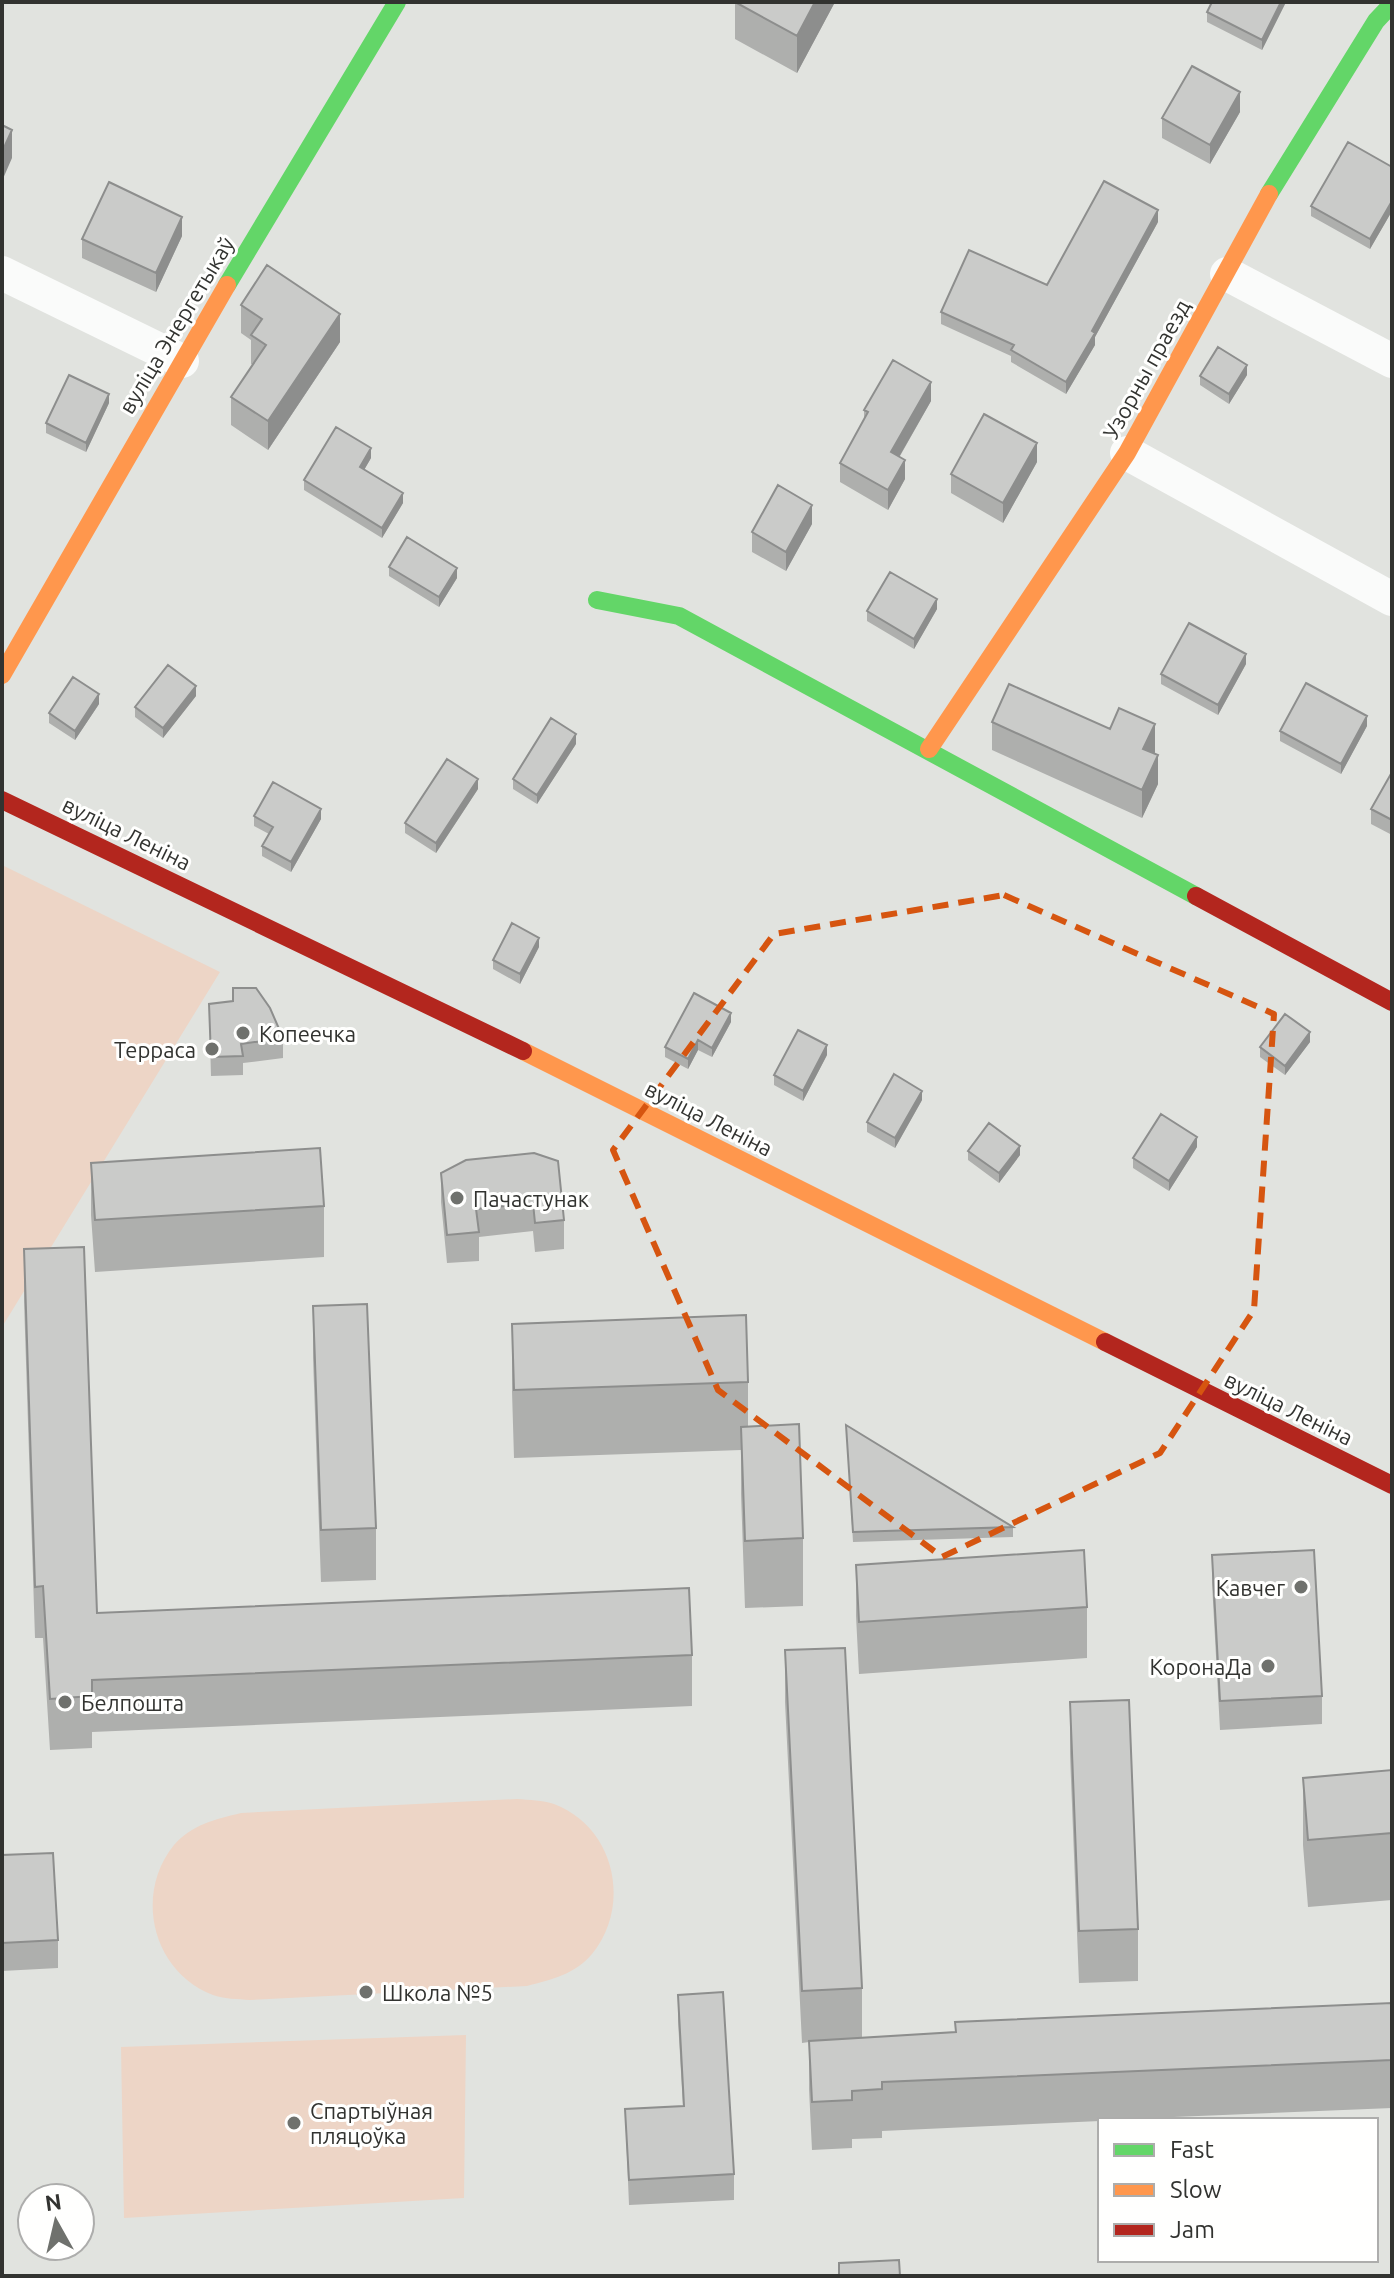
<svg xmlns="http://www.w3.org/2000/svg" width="1394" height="2278" font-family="Ubuntu,sans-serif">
	<rect width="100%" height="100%" fill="#e1e3df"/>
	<path fill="#edd5c6" d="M 2,865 L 220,972 L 2,1327 Z
		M 517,1799 C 529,1800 543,1800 554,1804 C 615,1827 632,1905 592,1954 C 576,1974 550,1980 527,1986 L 250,2000 C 238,1999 223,1999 213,1995 C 152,1972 134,1894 174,1845 C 191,1825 216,1819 241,1813 Z
		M 466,2035 L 464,2198 L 124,2218 L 121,2047 Z"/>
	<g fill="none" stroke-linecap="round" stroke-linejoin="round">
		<path stroke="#fafbfa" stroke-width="34" d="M 2,273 L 182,361
			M 1227,274 L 1392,361
			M 1127,453 L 1392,599"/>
		<path stroke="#63d668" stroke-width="18" d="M 1269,194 L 1376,21 L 1392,4
			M 227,285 L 397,2
			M 597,600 L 679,616 L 1196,896"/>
		<path stroke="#ff974d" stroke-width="18" d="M 2,675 L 227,285
			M 929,749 L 1127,453 L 1269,194
			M 523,1051 L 1105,1342"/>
		<path stroke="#b3261e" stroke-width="18" d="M 2,800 L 523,1051
			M 1196,896 L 1392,1002
			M 1105,1342 L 1392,1485"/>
	</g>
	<path fill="#aeafad" d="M 735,2 L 835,2 L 797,73 L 735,39 Z
		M 1286,2 L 1262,50 L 1207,22 L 1207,12 Z
		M 1240,112 L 1210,164 L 1162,138 L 1162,118 Z
		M 1392,167 L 1392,211 L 1370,249 L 1311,216 L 1311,206 Z
		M 1158,222 L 1095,337 L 1095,345 L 1066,394 L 1011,362 L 1011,356 L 941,324 L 941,312 L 1047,285 Z
		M 182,236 L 156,292 L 82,258 L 82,239 Z
		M 241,305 L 340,342 L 268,450 L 231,425 L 231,397 L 253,365 L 251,364 L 251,340 L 241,333 Z
		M 1247,375 L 1229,404 L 1200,385 L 1200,376 Z
		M 931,401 L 900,456 L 905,479 L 888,510 L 840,482 L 840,463 L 864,419 L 864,410 Z
		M 109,403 L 86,452 L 46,433 L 46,423 Z
		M 371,458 L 364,470 L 403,503 L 382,538 L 304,490 L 304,480 Z
		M 1037,462 L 1003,523 L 951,493 L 951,474 Z
		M 812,524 L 786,571 L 752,552 L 752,532 Z
		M 389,567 L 457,578 L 439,607 L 389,576 Z
		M 937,609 L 914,649 L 867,621 L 867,611 Z
		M 1246,664 L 1218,715 L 1161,684 L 1161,674 Z
		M 196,696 L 163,738 L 135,717 L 135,707 Z
		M 99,704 L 75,740 L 49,723 L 49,713 Z
		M 992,722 L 1155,752 L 1158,784 L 1142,818 L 992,750 Z
		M 1367,726 L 1341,774 L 1280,741 L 1280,731 Z
		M 576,744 L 537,804 L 513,789 L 513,779 Z
		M 1392,772 L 1392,835 L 1371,824 L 1371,809 Z
		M 478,789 L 436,853 L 405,833 L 405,823 Z
		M 254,816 L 321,819 L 291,872 L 262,856 L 262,846 L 269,834 L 254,826 Z
		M 539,947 L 520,984 L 493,969 L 493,960 Z
		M 209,1004 L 283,1038 L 283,1058 L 243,1063 L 243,1075 L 211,1076 Z
		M 731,1022 L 712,1057 L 698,1050 L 688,1069 L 665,1057 L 665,1047 Z
		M 1310,1042 L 1285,1075 L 1260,1057 L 1260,1047 Z
		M 827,1055 L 803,1101 L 774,1085 L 774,1075 Z
		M 922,1100 L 895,1148 L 867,1132 L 867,1122 Z
		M 1197,1147 L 1169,1191 L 1133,1168 L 1133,1158 Z
		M 968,1151 L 1020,1155 L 999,1183 L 968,1160 Z
		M 466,1160 L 564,1220 L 564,1249 L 535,1252 L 533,1231 L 479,1237 L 479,1261 L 447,1263 L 441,1202 L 441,1173 Z
		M 91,1163 L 324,1206 L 324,1257 L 95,1272 L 91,1215 Z
		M 24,1249 L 97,1613 L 692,1655 L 692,1706 L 92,1732 L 92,1748 L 50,1750 L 43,1638 L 35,1638 L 24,1301 Z
		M 313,1306 L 376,1528 L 376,1580 L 321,1582 L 313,1358 Z
		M 512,1324 L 748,1382 L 748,1426 L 803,1538 L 803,1606 L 745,1608 L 741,1494 L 741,1450 L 514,1458 L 512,1391 Z
		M 846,1425 L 1013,1527 L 1013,1537 L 853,1542 Z
		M 1212,1555 L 1322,1696 L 1322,1724 L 1220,1730 L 1212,1583 Z
		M 856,1565 L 1087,1607 L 1087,1658 L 859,1674 L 856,1616 Z
		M 785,1650 L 862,1988 L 862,2038 L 1392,2003 L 1392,2108 L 1100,2120 L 1100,2121 L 882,2131 L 882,2138 L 852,2139 L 852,2148 L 812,2150 L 809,2089 L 809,2042 L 802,2043 L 785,1702 Z
		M 1070,1702 L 1138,1929 L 1138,1981 L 1079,1983 L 1070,1754 Z
		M 1392,1770 L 1392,1900 L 1308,1907 L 1303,1845 L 1303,1778 Z
		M 2,1855 L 58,1940 L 58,1968 L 2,1971 Z
		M 678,1995 L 734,2174 L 734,2200 L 629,2205 L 625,2109 L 683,2106 L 678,2021 Z"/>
	<path fill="#8d8e8d" d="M 815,2 L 835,2 L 797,73 L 797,36 Z
		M 1281,2 L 1286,2 L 1262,50 L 1262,40 Z
		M 1240,92 L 1240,112 L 1210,164 L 1210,145 Z
		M 12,130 L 12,158 L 2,181 L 2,152 Z
		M 1392,201 L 1392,211 L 1370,249 L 1370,239 Z
		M 1158,210 L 1158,222 L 1095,337 L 1095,345 L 1066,394 L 1066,382 L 1092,331 Z
		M 182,217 L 182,236 L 156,292 L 156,273 Z
		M 340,314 L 340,342 L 268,450 L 268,421 Z
		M 1247,365 L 1247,375 L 1229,404 L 1229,394 Z
		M 931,382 L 931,401 L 891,471 L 891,452 Z
		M 109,394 L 109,403 L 86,452 L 86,443 Z
		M 1037,443 L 1037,462 L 1003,523 L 1003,503 Z
		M 371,448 L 371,458 L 360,477 L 360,467 Z
		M 905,460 L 905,479 L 888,510 L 888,490 Z
		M 403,493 L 403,503 L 382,538 L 382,528 Z
		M 812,505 L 812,524 L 786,571 L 786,552 Z
		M 457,568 L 457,578 L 439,607 L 439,597 Z
		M 937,599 L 937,609 L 914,649 L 914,639 Z
		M 1246,654 L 1246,664 L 1218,715 L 1218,705 Z
		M 196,686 L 196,696 L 163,738 L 163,728 Z
		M 99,694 L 99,704 L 75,740 L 75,731 Z
		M 1367,716 L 1367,726 L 1341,774 L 1341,764 Z
		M 1155,724 L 1155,752 L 1143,777 L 1143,749 Z
		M 576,734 L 576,744 L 537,804 L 537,795 Z
		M 1158,755 L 1158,784 L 1142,818 L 1142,790 Z
		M 478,779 L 478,789 L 436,853 L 436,843 Z
		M 321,809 L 321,819 L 291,872 L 291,862 Z
		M 539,938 L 539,947 L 520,984 L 520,974 Z
		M 731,1013 L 731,1022 L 712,1057 L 712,1048 Z
		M 1310,1032 L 1310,1042 L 1285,1075 L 1285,1066 Z
		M 698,1040 L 698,1050 L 688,1069 L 688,1059 Z
		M 827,1045 L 827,1055 L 803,1101 L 803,1091 Z
		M 922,1091 L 922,1100 L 895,1148 L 895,1138 Z
		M 1197,1137 L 1197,1147 L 1169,1191 L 1169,1181 Z
		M 1020,1146 L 1020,1155 L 999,1183 L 999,1173 Z"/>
	<path fill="#cacbc9" stroke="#8d8e8d" stroke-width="2" d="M 735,2 L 815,2 L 797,36 Z
		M 1212,2 L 1281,2 L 1262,40 L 1207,12 Z
		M 1192,66 L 1240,92 L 1210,145 L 1162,118 Z
		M 2,125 L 12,130 L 2,152 Z
		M 1348,142 L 1392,167 L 1392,201 L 1370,239 L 1311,206 Z
		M 1104,181 L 1158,210 L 1092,331 L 1095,333 L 1066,382 L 1011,350 L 1014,345 L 941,312 L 969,250 L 1047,285 Z
		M 109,182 L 182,217 L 156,273 L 82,239 Z
		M 267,265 L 340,314 L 268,421 L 231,397 L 266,345 L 251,335 L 262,319 L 241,305 Z
		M 1218,347 L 1247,365 L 1229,394 L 1200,376 Z
		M 893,360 L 931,382 L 891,452 L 905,460 L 888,490 L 840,463 L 868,412 L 864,410 Z
		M 69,375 L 109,394 L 86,443 L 46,423 Z
		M 984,414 L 1037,443 L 1003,503 L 951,474 Z
		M 336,427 L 371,448 L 360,467 L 403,493 L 382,528 L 304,480 Z
		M 778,485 L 812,505 L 786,552 L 752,532 Z
		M 407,537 L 457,568 L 439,597 L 389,567 Z
		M 890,572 L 937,599 L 914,639 L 867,611 Z
		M 1189,623 L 1246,654 L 1218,705 L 1161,674 Z
		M 168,665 L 196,686 L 163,728 L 135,707 Z
		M 73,677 L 99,694 L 75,731 L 49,713 Z
		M 1306,683 L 1367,716 L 1341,764 L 1280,731 Z
		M 1009,684 L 1110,729 L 1119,708 L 1155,724 L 1143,749 L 1158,755 L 1142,790 L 992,722 Z
		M 551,718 L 576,734 L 537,795 L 513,779 Z
		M 447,759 L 478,779 L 436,843 L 405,823 Z
		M 1392,772 L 1392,820 L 1371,809 Z
		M 273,782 L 321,809 L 291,862 L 262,846 L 273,827 L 254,816 Z
		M 512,923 L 539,938 L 520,974 L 493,960 Z
		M 233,988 L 256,988 L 270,1008 L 283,1038 L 241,1044 L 243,1056 L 211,1057 L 209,1004 L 233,1001 Z
		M 694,993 L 731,1013 L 712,1048 L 698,1040 L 688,1059 L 665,1047 Z
		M 1285,1014 L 1310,1032 L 1285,1066 L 1260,1047 Z
		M 798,1030 L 827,1045 L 803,1091 L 774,1075 Z
		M 894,1074 L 922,1091 L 895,1138 L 867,1122 Z
		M 1161,1114 L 1197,1137 L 1169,1181 L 1133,1158 Z
		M 989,1123 L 1020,1146 L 999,1173 L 968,1151 Z
		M 320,1148 L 324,1206 L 95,1220 L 91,1163 Z
		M 534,1153 L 558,1161 L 564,1220 L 535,1223 L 533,1203 L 476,1209 L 479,1232 L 447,1235 L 441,1173 L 466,1160 Z
		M 84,1247 L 97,1613 L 689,1588 L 692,1655 L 92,1680 L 92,1696 L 50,1699 L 43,1586 L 35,1587 L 24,1249 Z
		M 367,1304 L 376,1528 L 321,1530 L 313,1306 Z
		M 746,1315 L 748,1382 L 514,1390 L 512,1324 Z
		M 799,1424 L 803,1538 L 745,1541 L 741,1427 Z
		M 846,1425 L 1013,1527 L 853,1532 Z
		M 1084,1550 L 1087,1607 L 859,1622 L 856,1565 Z
		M 1314,1550 L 1322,1696 L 1220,1701 L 1212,1555 Z
		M 845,1648 L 862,1988 L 802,1991 L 785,1650 Z
		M 1129,1700 L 1138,1929 L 1079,1931 L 1070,1702 Z
		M 1392,1770 L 1392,1833 L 1308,1840 L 1303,1778 Z
		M 53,1853 L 58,1940 L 2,1943 L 2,1855 Z
		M 723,1992 L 734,2174 L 629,2180 L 625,2109 L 684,2106 L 678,1995 Z
		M 1392,2003 L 1392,2060 L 882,2082 L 882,2089 L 852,2091 L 852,2100 L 812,2102 L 809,2041 L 956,2032 L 955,2022 Z
		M 899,2260 L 900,2276 L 839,2276 L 839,2263 Z"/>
	<path fill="none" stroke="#d65510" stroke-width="6" stroke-dasharray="16 10" stroke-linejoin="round" d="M 1004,895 L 1274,1014 L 1254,1310 L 1160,1453 L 942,1557 L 718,1390 L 613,1150 L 774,934 Z"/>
	<g fill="#6f716d" stroke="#fffffe" stroke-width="3">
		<circle cx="243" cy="1033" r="8"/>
		<circle cx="212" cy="1049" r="8"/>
		<circle cx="457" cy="1198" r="8"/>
		<circle cx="1301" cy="1587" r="8"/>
		<circle cx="1268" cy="1666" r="8"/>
		<circle cx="65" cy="1702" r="8"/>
		<circle cx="366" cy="1992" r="8"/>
		<circle cx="294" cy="2123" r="8"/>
	</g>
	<g text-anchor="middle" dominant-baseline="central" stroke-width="6" stroke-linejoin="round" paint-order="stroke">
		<g font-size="22" fill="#323330" stroke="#fffffe">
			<text transform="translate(176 325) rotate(-59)">вуліца Энергетыкаў</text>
			<text transform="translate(1146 369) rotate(-61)">Узорны праезд</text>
			<text transform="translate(127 833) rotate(26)">вуліца Леніна</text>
			<text transform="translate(709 1118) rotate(27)">вуліца Леніна</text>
			<text transform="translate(1289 1408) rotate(26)">вуліца Леніна</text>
		</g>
		<g font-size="22" fill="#323330" stroke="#fffffe" text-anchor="start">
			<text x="259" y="1033">Копеечка</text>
			<text x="196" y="1049" text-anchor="end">Терраса</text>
			<text x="473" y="1198">Пачастунак</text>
			<text x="1285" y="1587" text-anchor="end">Кавчег</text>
			<text x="1252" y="1666" text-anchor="end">КоронаДа</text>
			<text x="81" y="1702">Белпошта</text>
			<text x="382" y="1992">Школа №5</text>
			<text x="310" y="2110">Спартыўная<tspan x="310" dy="25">пляцоўка</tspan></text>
		</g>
	</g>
	<rect width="1394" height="2278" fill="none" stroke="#323330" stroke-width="8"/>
	<rect x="1098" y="2118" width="280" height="144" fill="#fffffe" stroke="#adadac" stroke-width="2"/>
	<rect x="1114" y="2144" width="40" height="12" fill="#63d668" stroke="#adadac" stroke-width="2"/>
	<text x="1170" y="2158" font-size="24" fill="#323330">Fast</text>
	<rect x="1114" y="2184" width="40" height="12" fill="#ff974d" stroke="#adadac" stroke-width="2"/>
	<text x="1170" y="2198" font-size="24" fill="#323330">Slow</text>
	<rect x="1114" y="2224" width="40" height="12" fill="#b3261e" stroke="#adadac" stroke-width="2"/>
	<text x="1170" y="2238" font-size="24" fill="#323330">Jam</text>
	<g transform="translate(56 2222) rotate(352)"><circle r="38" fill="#fffffe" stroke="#adadac" stroke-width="2"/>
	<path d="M0-6L14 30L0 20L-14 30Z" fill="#6f716d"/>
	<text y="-12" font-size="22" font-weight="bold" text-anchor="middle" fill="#323330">N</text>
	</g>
</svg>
